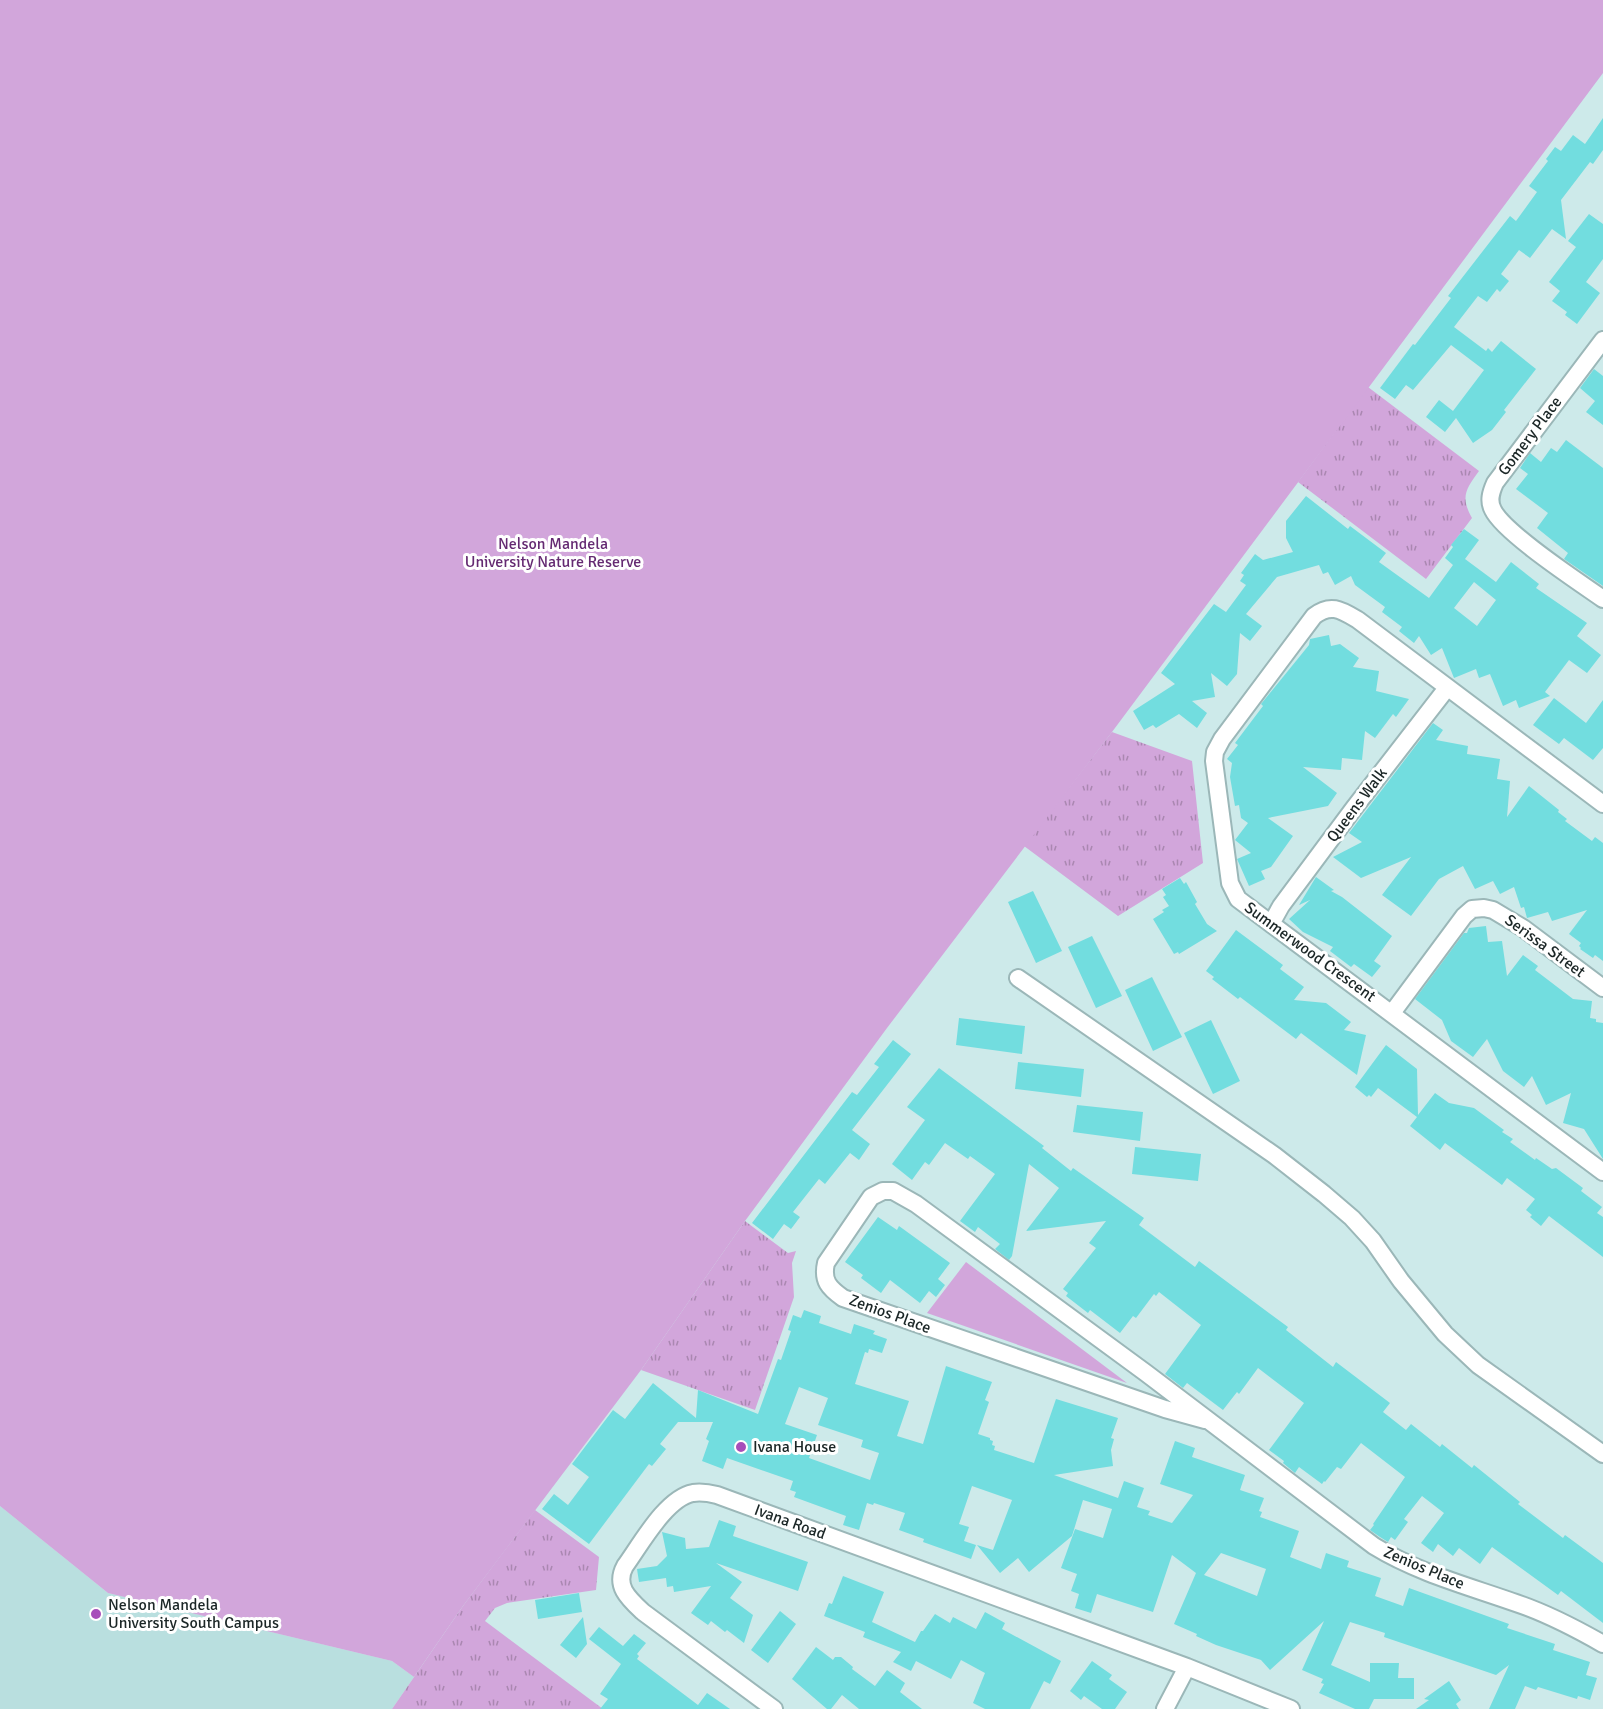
<svg xmlns="http://www.w3.org/2000/svg" width="1603" height="1709" font-family="Signika,sans-serif">
	<defs>
		<pattern id="grass-tufts" width="24" height="20" patternUnits="userSpaceOnUse" patternTransform="scale(1.5)"><rect width="24" height="20" fill="#d2a6db"/><path d="M3 7l-1-3M5 7V3M7 7l1-3M15 17l-1-3M17 17v-4M19 17l1-3" fill="none" stroke="#aa87b1"/></pattern>
	</defs>
	<rect width="100%" height="100%" fill="#cdeaea"/>
	<path fill="#b9dfdf" d="M 0,1506 L 108,1593 L 392,1661 L 414,1677 L 392,1709 L 0,1709 Z"/>
	<path fill="url(#grass-tufts)" d="M 1368,387 L 1479,471 C 1466,489 1460,497 1472,518 L 1426,579 L 1298,482 Z
		M 1112,732 L 1192,761 L 1203,863 L 1118,916 L 1024,846 Z
		M 745,1221 L 788,1253 L 796,1251 L 792,1263 L 794,1297 L 755,1410 L 641,1370 Z
		M 535,1510 L 599,1557 L 596,1590 L 507,1603 L 495,1608 L 485,1621 L 603,1709 L 392,1709 L 463,1606 Z"/>
	<path fill="#d2a6db" d="M 0,0 L 1603,0 L 1603,73 L 1112,732 L 887,1028 L 745,1221 L 641,1370 L 463,1606 L 414,1677 L 392,1661 L 108,1593 L 0,1506 Z
		M 966,1262 L 1127,1383 L 927,1313 Z"/>
	<path fill="#72dddf" fill-rule="evenodd" d="M 1603,118 L 1603,150 L 1593,164 L 1590,162 L 1561,200 L 1566,239 L 1552,229 L 1530,258 L 1519,250 L 1501,274 L 1509,281 L 1500,292 L 1497,289 L 1487,302 L 1478,296 L 1454,327 L 1486,351 L 1488,348 L 1492,352 L 1501,341 L 1536,369 L 1504,410 L 1506,412 L 1492,430 L 1473,443 L 1456,418 L 1445,432 L 1426,417 L 1439,400 L 1453,411 L 1484,370 L 1451,345 L 1413,390 L 1406,385 L 1395,399 L 1380,388 L 1413,344 L 1415,345 L 1451,298 L 1448,296 L 1510,216 L 1516,221 L 1537,192 L 1529,186 L 1548,161 L 1546,159 L 1555,147 L 1561,151 L 1573,135 L 1585,144 Z
		M 1589,214 L 1603,224 L 1603,259 L 1586,282 L 1600,293 L 1577,324 L 1565,315 L 1567,312 L 1552,301 L 1560,291 L 1549,282 L 1576,247 L 1568,241 Z
		M 1594,369 L 1603,376 L 1603,425 L 1586,412 L 1595,401 L 1580,388 Z
		M 1566,440 L 1603,468 L 1603,586 L 1564,559 L 1568,553 L 1537,528 L 1548,513 L 1516,489 L 1528,474 L 1520,468 L 1530,453 L 1541,462 L 1551,448 L 1557,452 Z
		M 1306,496 L 1348,529 L 1350,526 L 1386,553 L 1379,562 L 1429,598 L 1453,565 L 1445,558 L 1453,547 L 1451,545 L 1464,529 L 1479,540 L 1465,559 L 1496,582 L 1511,562 L 1539,584 L 1536,588 L 1587,623 L 1577,636 L 1601,655 L 1587,673 L 1569,660 L 1545,692 L 1550,696 L 1519,708 L 1516,700 L 1503,706 L 1490,674 L 1479,678 L 1476,669 L 1454,678 L 1442,648 L 1431,655 L 1419,636 L 1414,643 L 1399,631 L 1402,627 L 1382,612 L 1385,607 L 1355,585 L 1351,576 L 1335,585 L 1328,572 L 1323,574 L 1319,565 L 1277,577 L 1246,614 L 1262,626 L 1250,641 L 1240,633 L 1237,674 L 1227,686 L 1211,673 L 1215,697 L 1192,701 L 1207,713 L 1197,728 L 1179,714 L 1156,728 L 1153,725 L 1144,730 L 1133,711 L 1175,684 L 1161,673 L 1214,604 L 1226,612 L 1246,585 L 1240,581 L 1244,575 L 1241,573 L 1255,554 L 1263,560 L 1293,552 L 1286,538 L 1286,521 ZM 1474,582 L 1496,600 L 1477,626 L 1454,608 Z
		M 1329,635 L 1331,646 L 1340,644 L 1359,658 L 1353,667 L 1379,671 L 1376,691 L 1409,699 L 1396,717 L 1393,714 L 1375,738 L 1365,731 L 1362,760 L 1342,758 L 1341,770 L 1303,767 L 1337,793 L 1328,806 L 1268,818 L 1293,836 L 1271,867 L 1261,871 L 1265,879 L 1249,886 L 1237,859 L 1251,853 L 1235,840 L 1248,823 L 1241,818 L 1239,805 L 1235,806 L 1230,777 L 1232,763 L 1227,759 L 1238,745 L 1235,743 L 1263,706 L 1261,704 L 1309,645 L 1310,639 Z
		M 1554,698 L 1586,723 L 1603,700 L 1603,748 L 1593,760 L 1564,738 L 1559,744 L 1533,725 Z
		M 1433,723 L 1443,730 L 1436,740 L 1468,746 L 1467,754 L 1500,759 L 1497,779 L 1510,781 L 1507,817 L 1529,786 L 1559,810 L 1558,812 L 1567,819 L 1565,821 L 1592,841 L 1595,837 L 1603,843 L 1603,961 L 1595,955 L 1593,958 L 1580,949 L 1581,948 L 1579,946 L 1581,943 L 1569,934 L 1587,910 L 1552,921 L 1548,912 L 1527,918 L 1524,907 L 1521,908 L 1514,887 L 1500,894 L 1493,881 L 1475,889 L 1463,866 L 1439,879 L 1411,916 L 1382,895 L 1411,857 L 1361,878 L 1333,857 L 1362,842 L 1349,833 Z
		M 1316,877 L 1334,890 L 1331,891 L 1342,897 L 1392,936 L 1374,961 L 1381,966 L 1372,977 L 1354,964 L 1351,967 L 1330,951 L 1333,947 L 1303,932 L 1289,919 L 1310,900 L 1299,905 Z
		M 1180,878 L 1184,884 L 1186,882 L 1197,902 L 1195,904 L 1207,924 L 1217,931 L 1179,954 L 1178,952 L 1174,954 L 1153,919 L 1164,912 L 1162,910 L 1169,906 L 1163,897 L 1166,895 L 1162,889 Z
		M 1033,891 L 1062,951 L 1036,963 L 1008,902 Z
		M 1486,926 L 1488,942 L 1502,941 L 1507,976 L 1523,955 L 1538,966 L 1535,970 L 1573,999 L 1592,1001 L 1590,1018 L 1596,1019 L 1596,1022 L 1603,1023 L 1603,1159 L 1584,1129 L 1563,1123 L 1571,1093 L 1546,1105 L 1532,1076 L 1524,1087 L 1503,1071 L 1487,1039 L 1473,1057 L 1451,1041 L 1442,1020 L 1415,999 L 1464,933 L 1467,933 L 1469,928 Z
		M 1236,930 L 1283,965 L 1280,969 L 1304,987 L 1294,1000 L 1326,1003 L 1351,1022 L 1344,1030 L 1366,1035 L 1357,1075 L 1301,1033 L 1296,1039 L 1240,997 L 1238,999 L 1212,979 L 1214,977 L 1206,971 Z
		M 1092,936 L 1122,996 L 1096,1008 L 1068,947 Z
		M 1152,977 L 1182,1037 L 1153,1051 L 1125,990 Z
		M 959,1018 L 1025,1026 L 1022,1054 L 956,1045 Z
		M 1211,1020 L 1240,1081 L 1213,1094 L 1184,1033 Z
		M 893,1040 L 911,1054 L 852,1130 L 870,1144 L 859,1160 L 850,1153 L 825,1184 L 819,1179 L 793,1212 L 800,1217 L 791,1229 L 784,1224 L 773,1239 L 752,1223 L 852,1092 L 857,1095 L 879,1067 L 874,1064 Z
		M 1386,1045 L 1417,1069 L 1418,1115 L 1435,1093 L 1449,1103 L 1474,1108 L 1504,1130 L 1502,1132 L 1513,1139 L 1510,1142 L 1535,1160 L 1536,1158 L 1552,1169 L 1556,1168 L 1583,1188 L 1581,1191 L 1602,1207 L 1597,1213 L 1603,1217 L 1603,1257 L 1549,1216 L 1541,1226 L 1530,1217 L 1532,1215 L 1526,1210 L 1535,1199 L 1507,1178 L 1502,1185 L 1445,1143 L 1440,1150 L 1410,1126 L 1417,1117 L 1378,1088 L 1371,1097 L 1369,1095 L 1367,1097 L 1355,1087 Z
		M 1018,1062 L 1084,1069 L 1081,1097 L 1015,1089 Z
		M 939,1068 L 1044,1146 L 1042,1148 L 1071,1171 L 1073,1168 L 1144,1218 L 1139,1225 L 1195,1267 L 1199,1261 L 1288,1327 L 1286,1330 L 1333,1367 L 1336,1362 L 1390,1403 L 1383,1412 L 1406,1430 L 1411,1424 L 1440,1447 L 1442,1444 L 1472,1468 L 1474,1465 L 1520,1502 L 1518,1504 L 1563,1538 L 1565,1535 L 1603,1563 L 1603,1623 L 1561,1591 L 1558,1595 L 1492,1547 L 1480,1564 L 1459,1548 L 1453,1556 L 1438,1544 L 1433,1552 L 1421,1543 L 1444,1513 L 1422,1496 L 1404,1519 L 1408,1522 L 1395,1540 L 1391,1537 L 1388,1542 L 1380,1537 L 1370,1530 L 1374,1525 L 1373,1524 L 1405,1477 L 1361,1443 L 1341,1469 L 1337,1467 L 1325,1482 L 1324,1481 L 1322,1484 L 1299,1467 L 1295,1473 L 1283,1463 L 1284,1461 L 1269,1450 L 1304,1403 L 1258,1368 L 1239,1394 L 1237,1392 L 1223,1410 L 1187,1383 L 1183,1388 L 1165,1374 L 1201,1325 L 1159,1292 L 1156,1296 L 1154,1294 L 1136,1318 L 1133,1316 L 1120,1333 L 1090,1310 L 1088,1313 L 1066,1296 L 1068,1293 L 1063,1289 L 1096,1248 L 1089,1243 L 1106,1221 L 1026,1231 L 1059,1188 L 1029,1164 L 1012,1256 L 1009,1260 L 995,1249 L 1000,1244 L 978,1227 L 975,1232 L 960,1221 L 995,1174 L 970,1156 L 968,1159 L 945,1143 L 929,1165 L 925,1162 L 912,1180 L 892,1164 L 925,1120 L 907,1107 Z
		M 1077,1105 L 1143,1112 L 1140,1141 L 1073,1132 Z
		M 1135,1147 L 1201,1154 L 1198,1181 L 1132,1174 Z
		M 878,1217 L 897,1230 L 899,1226 L 950,1263 L 938,1279 L 945,1285 L 936,1297 L 929,1291 L 920,1303 L 890,1280 L 881,1293 L 861,1278 L 863,1275 L 845,1262 Z
		M 804,1310 L 821,1316 L 819,1323 L 851,1334 L 854,1324 L 875,1331 L 873,1334 L 887,1339 L 882,1353 L 869,1349 L 868,1353 L 865,1352 L 855,1384 L 909,1401 L 897,1436 L 923,1444 L 946,1366 L 992,1382 L 985,1400 L 989,1402 L 978,1434 L 990,1438 L 990,1440 L 993,1441 L 992,1445 L 995,1446 L 994,1450 L 1034,1463 L 1056,1399 L 1118,1418 L 1111,1438 L 1114,1439 L 1111,1450 L 1113,1466 L 1054,1475 L 1118,1498 L 1124,1481 L 1144,1488 L 1137,1507 L 1150,1511 L 1148,1515 L 1172,1523 L 1193,1495 L 1160,1484 L 1175,1441 L 1195,1448 L 1192,1457 L 1245,1475 L 1240,1490 L 1264,1498 L 1259,1511 L 1262,1512 L 1260,1517 L 1299,1531 L 1290,1557 L 1321,1569 L 1326,1553 L 1349,1561 L 1347,1567 L 1381,1578 L 1375,1596 L 1403,1606 L 1409,1588 L 1509,1624 L 1507,1628 L 1555,1644 L 1553,1650 L 1590,1662 L 1586,1675 L 1597,1678 L 1590,1700 L 1578,1696 L 1577,1699 L 1538,1687 L 1536,1690 L 1525,1686 L 1515,1709 L 1489,1709 L 1509,1665 L 1496,1675 L 1384,1637 L 1385,1633 L 1350,1622 L 1331,1665 L 1370,1682 L 1370,1663 L 1399,1663 L 1398,1678 L 1414,1678 L 1414,1699 L 1374,1699 L 1369,1709 L 1355,1709 L 1319,1693 L 1324,1684 L 1321,1683 L 1323,1679 L 1302,1670 L 1324,1621 L 1270,1670 L 1261,1660 L 1216,1645 L 1196,1636 L 1197,1634 L 1174,1624 L 1196,1573 L 1172,1555 L 1153,1612 L 1097,1594 L 1091,1613 L 1075,1608 L 1079,1594 L 1071,1591 L 1077,1574 L 1061,1568 L 1075,1529 L 1103,1538 L 1112,1509 L 1083,1500 L 1072,1536 L 1029,1572 L 1018,1558 L 1000,1573 L 977,1545 L 993,1550 L 1012,1500 L 972,1486 L 959,1524 L 969,1527 L 964,1541 L 976,1545 L 971,1559 L 923,1542 L 924,1539 L 899,1530 L 905,1513 L 874,1503 L 873,1505 L 867,1503 L 859,1530 L 843,1525 L 846,1516 L 794,1497 L 796,1492 L 790,1490 L 793,1481 L 727,1458 L 723,1469 L 702,1461 L 709,1441 L 706,1439 L 713,1422 L 678,1422 L 660,1444 L 666,1449 L 652,1466 L 649,1464 L 589,1544 L 542,1509 L 554,1494 L 568,1505 L 589,1477 L 572,1464 L 613,1410 L 625,1419 L 653,1383 L 696,1418 L 698,1390 L 758,1414 L 778,1359 L 781,1360 L 791,1331 L 788,1330 L 793,1315 L 801,1318 ZM 799,1387 L 828,1398 L 818,1425 L 863,1440 L 861,1447 L 879,1453 L 870,1480 L 809,1458 L 817,1435 L 785,1424 ZM 1221,1553 L 1266,1569 L 1257,1596 L 1204,1575 Z
		M 719,1520 L 736,1526 L 733,1536 L 808,1562 L 798,1591 L 716,1563 L 742,1582 L 730,1598 L 753,1615 L 744,1643 L 727,1630 L 725,1632 L 711,1621 L 708,1625 L 691,1613 L 711,1586 L 674,1592 L 673,1586 L 667,1587 L 666,1578 L 639,1582 L 637,1569 L 657,1566 L 667,1556 L 662,1532 L 685,1538 L 686,1549 L 709,1547 Z
		M 843,1576 L 884,1592 L 872,1622 L 915,1642 L 921,1631 L 923,1631 L 935,1614 L 950,1623 L 953,1617 L 976,1629 L 985,1612 L 1005,1623 L 1002,1629 L 1061,1661 L 1050,1684 L 1044,1681 L 1030,1709 L 985,1709 L 973,1703 L 985,1673 L 961,1660 L 951,1679 L 916,1661 L 911,1671 L 893,1662 L 901,1652 L 863,1637 L 865,1632 L 824,1616 L 829,1603 L 832,1604 Z
		M 579,1593 L 582,1612 L 538,1619 L 535,1600 Z
		M 780,1611 L 796,1624 L 768,1663 L 751,1650 Z
		M 583,1617 L 587,1644 L 576,1658 L 560,1645 Z
		M 599,1627 L 623,1646 L 634,1634 L 646,1643 L 637,1654 L 639,1656 L 637,1659 L 698,1705 L 707,1693 L 730,1709 L 600,1709 L 608,1699 L 600,1694 L 621,1664 L 589,1639 Z
		M 816,1647 L 833,1660 L 835,1657 L 841,1657 L 853,1667 L 852,1669 L 875,1686 L 887,1670 L 905,1683 L 900,1692 L 922,1709 L 859,1709 L 842,1695 L 831,1709 L 827,1709 L 792,1679 Z
		M 1092,1661 L 1112,1675 L 1109,1679 L 1127,1692 L 1115,1709 L 1102,1709 L 1084,1696 L 1081,1700 L 1070,1691 Z
		M 1449,1681 L 1461,1700 L 1456,1704 L 1459,1709 L 1416,1709 L 1429,1700 L 1424,1699 Z"/>
	<g fill="none" stroke-linecap="round" stroke-linejoin="round">
		<g stroke="#9bb7b8" stroke-width="20">
			<path id="street" d="M 1603,340 L 1495,483 C 1491,492 1488,501 1493,510 C 1504,533 1579,582 1603,599
				M 1603,804 L 1358,620 C 1341,610 1331,603 1314,616 L 1222,739 L 1215,752 L 1214,761 L 1230,883 L 1238,899 L 1603,1172
				M 1271,924 L 1281,906 L 1354,808 L 1447,688
				M 1018,978 L 1274,1155 L 1324,1194 L 1352,1218 L 1373,1241 L 1401,1281 L 1445,1334 L 1478,1365 L 1603,1454
				M 1392,1013 L 1464,916 L 1472,909 L 1484,908 L 1493,910 L 1523,928 L 1603,988
				M 1205,1420 L 1165,1409 L 843,1298 C 829,1288 822,1281 826,1263 L 871,1197 L 883,1191 L 893,1191 L 916,1204 L 1146,1373 L 1374,1546 C 1418,1573 1468,1586 1516,1603 C 1546,1613 1575,1628 1603,1644
				M 774,1709 L 643,1612 C 629,1599 614,1586 625,1566 C 641,1544 666,1498 693,1493 C 701,1492 709,1493 717,1495 L 1187,1667 L 1291,1709
				M 1165,1709 L 1187,1667"/>
		</g>
		<use href="#street" stroke="#fff" stroke-width="16"/>
	</g>
	<g fill="#a74eba" stroke="#fff" stroke-width="2">
		<circle cx="741" cy="1447" r="6"/>
		<circle cx="96" cy="1614" r="6"/>
	</g>
	<g text-anchor="middle" dominant-baseline="central" stroke-width="6" stroke-linejoin="round" paint-order="stroke">
		<g font-size="16" fill="#1b2626" stroke="#fff">
			<text transform="translate(1530 436) rotate(-53)">Gomery Place</text>
			<text transform="translate(1357 805) rotate(-53)">Queens Walk</text>
			<text transform="translate(1545 946) rotate(36)">Serissa Street</text>
			<text transform="translate(1310 952) rotate(36)">Summerwood Crescent</text>
			<text transform="translate(890 1314) rotate(20)">Zenios Place</text>
			<text transform="translate(790 1522) rotate(20)">Ivana Road</text>
			<text transform="translate(1424 1568) rotate(23)">Zenios Place</text>
		</g>
		<g font-size="16" fill="#652a72" stroke="#fff">
			<text x="553" y="544">Nelson Mandela<tspan x="553" dy="18">University Nature Reserve</tspan></text>
		</g>
		<g font-size="16" fill="#1b2626" stroke="#fff" text-anchor="start">
			<text x="753" y="1447">Ivana House</text>
			<text x="108" y="1605">Nelson Mandela<tspan x="108" dy="18">University South Campus</tspan></text>
		</g>
	</g>
</svg>
